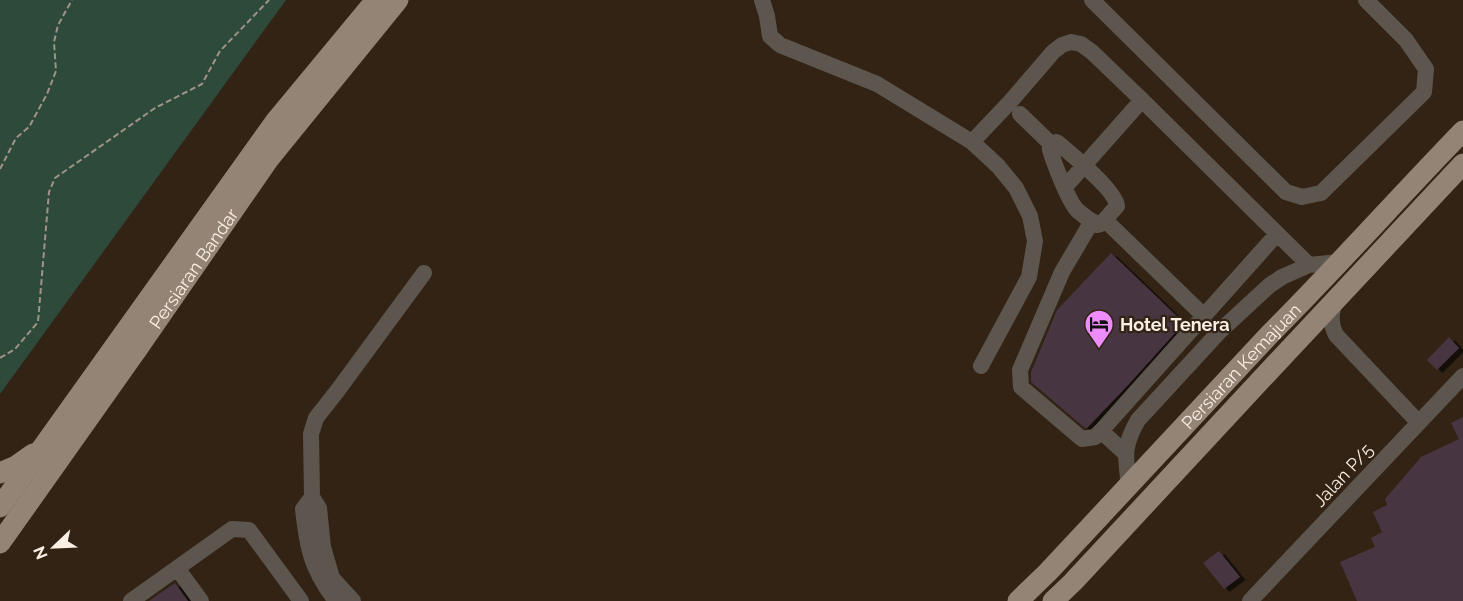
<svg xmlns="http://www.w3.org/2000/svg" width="1463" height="601" font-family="Raleway,sans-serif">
	<defs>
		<filter id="shadow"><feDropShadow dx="5.5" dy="3" stdDeviation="0" flood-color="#0009"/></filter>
	</defs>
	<rect width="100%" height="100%" fill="#322315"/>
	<path fill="#2e4a3a" d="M 0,0 L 286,0 L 0,394 Z"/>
	<path fill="#473542" filter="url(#shadow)" d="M 1111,253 L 1184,323 L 1129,384 L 1087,428 L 1085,428 L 1031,382 L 1031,372 L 1057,310 Z
		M 1449,337 L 1459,348 L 1437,370 L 1427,360 Z
		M 1463,417 L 1463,601 L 1357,601 L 1340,562 L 1375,547 L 1371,538 L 1382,532 L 1373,512 L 1387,505 L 1385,499 L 1421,457 L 1459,439 L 1451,423 Z
		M 1219,551 L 1240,577 L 1224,589 L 1203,563 Z
		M 175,583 L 188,601 L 149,601 L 156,596 Z"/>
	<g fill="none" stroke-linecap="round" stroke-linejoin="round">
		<path stroke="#9f9387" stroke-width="2" stroke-dasharray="6 3" stroke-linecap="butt" d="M 0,169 L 16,138 L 29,127 L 47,94 L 56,71 L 54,42 L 58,25 L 72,0
			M 0,358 L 15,349 L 38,322 L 49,192 L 55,178 L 155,108 L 202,84 L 220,51 L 269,0"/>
		<path stroke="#5d564f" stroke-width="16" d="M 762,0 L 767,16 L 770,36 L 780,45 L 877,84 L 972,142 L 998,166 L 1016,188 L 1030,216 L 1035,241 L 1029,277 L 981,366
			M 1092,0 L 1286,192 L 1302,197 L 1321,193 L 1424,92 L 1426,69 L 1406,40 L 1366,0
			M 1020,114 L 1052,145
			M 972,142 L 1010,102 L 1053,52 L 1062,45 L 1071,42 L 1081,44 L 1092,52 L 1142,100 L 1309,265
			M 1056,142 L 1058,143 C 1071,154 1116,191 1117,206 L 1101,224 L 1097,225 C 1091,221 1084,216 1078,211 C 1069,203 1054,163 1050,150 L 1050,147 Z
			M 1065,187 L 1142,100
			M 1105,220 L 1203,315
			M 1092,221 L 1062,272 L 1020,370 L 1021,387 L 1082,439 L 1095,437 L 1101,431
			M 1335,301 C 1331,314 1330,323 1336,335 L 1419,423
			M 1125,453 L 1101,431 L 1277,234
			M 1129,485 C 1125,456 1123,446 1138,420 L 1220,331 L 1270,285 L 1282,277 L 1309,265 L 1339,262
			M 312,497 L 311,434 L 316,418 L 338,390 L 424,273
			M 177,568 L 201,601
			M 131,601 L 232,529 L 249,530 L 301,601
			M 336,601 C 311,569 307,547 303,509 L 312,497 L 319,508 L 323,547 L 332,578 L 353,601
			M 1250,601 L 1463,376"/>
		<g stroke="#948476" stroke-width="21">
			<path d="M 0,473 L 16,466 L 33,454"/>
			<path d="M 0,507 L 275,122 L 376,0"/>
			<path id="s1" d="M 0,543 L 138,348 L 268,160 L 398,0"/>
			<path id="s2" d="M 1018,601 L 1048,572 L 1270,334 C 1336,268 1398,198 1463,131"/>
			<path d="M 1053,601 L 1073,582 C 1202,442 1333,303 1463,164"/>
		</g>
	</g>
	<defs>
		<g id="hotel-pin" transform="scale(1.5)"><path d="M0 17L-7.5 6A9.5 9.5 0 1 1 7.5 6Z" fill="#ed8cfa" stroke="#322315"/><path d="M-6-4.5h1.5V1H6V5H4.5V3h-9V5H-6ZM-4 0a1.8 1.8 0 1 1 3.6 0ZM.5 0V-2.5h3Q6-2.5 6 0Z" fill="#111"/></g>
	</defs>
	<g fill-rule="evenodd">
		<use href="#hotel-pin" x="1099" y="324"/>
	</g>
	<g text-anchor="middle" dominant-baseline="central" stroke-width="4.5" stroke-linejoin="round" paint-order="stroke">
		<g font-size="18" fill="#f9efe5" stroke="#322315">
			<text stroke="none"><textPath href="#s1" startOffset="336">Persiaran Bandar</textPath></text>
			<text stroke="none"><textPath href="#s2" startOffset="324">Persiaran Kemajuan</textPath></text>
			<text transform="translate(1343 475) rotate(-47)">Jalan P/5</text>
		</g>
		<g font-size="18" font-weight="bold" fill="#f9efe5" stroke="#322315" text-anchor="start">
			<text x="1120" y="324">Hotel Tenera</text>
		</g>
	</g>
	<g transform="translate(54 547) rotate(247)" stroke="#322315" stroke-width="4.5" paint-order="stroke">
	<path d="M0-4.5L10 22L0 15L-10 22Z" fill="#f9efe5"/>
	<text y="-9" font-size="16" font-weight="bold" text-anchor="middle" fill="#f9efe5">N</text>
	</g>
</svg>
